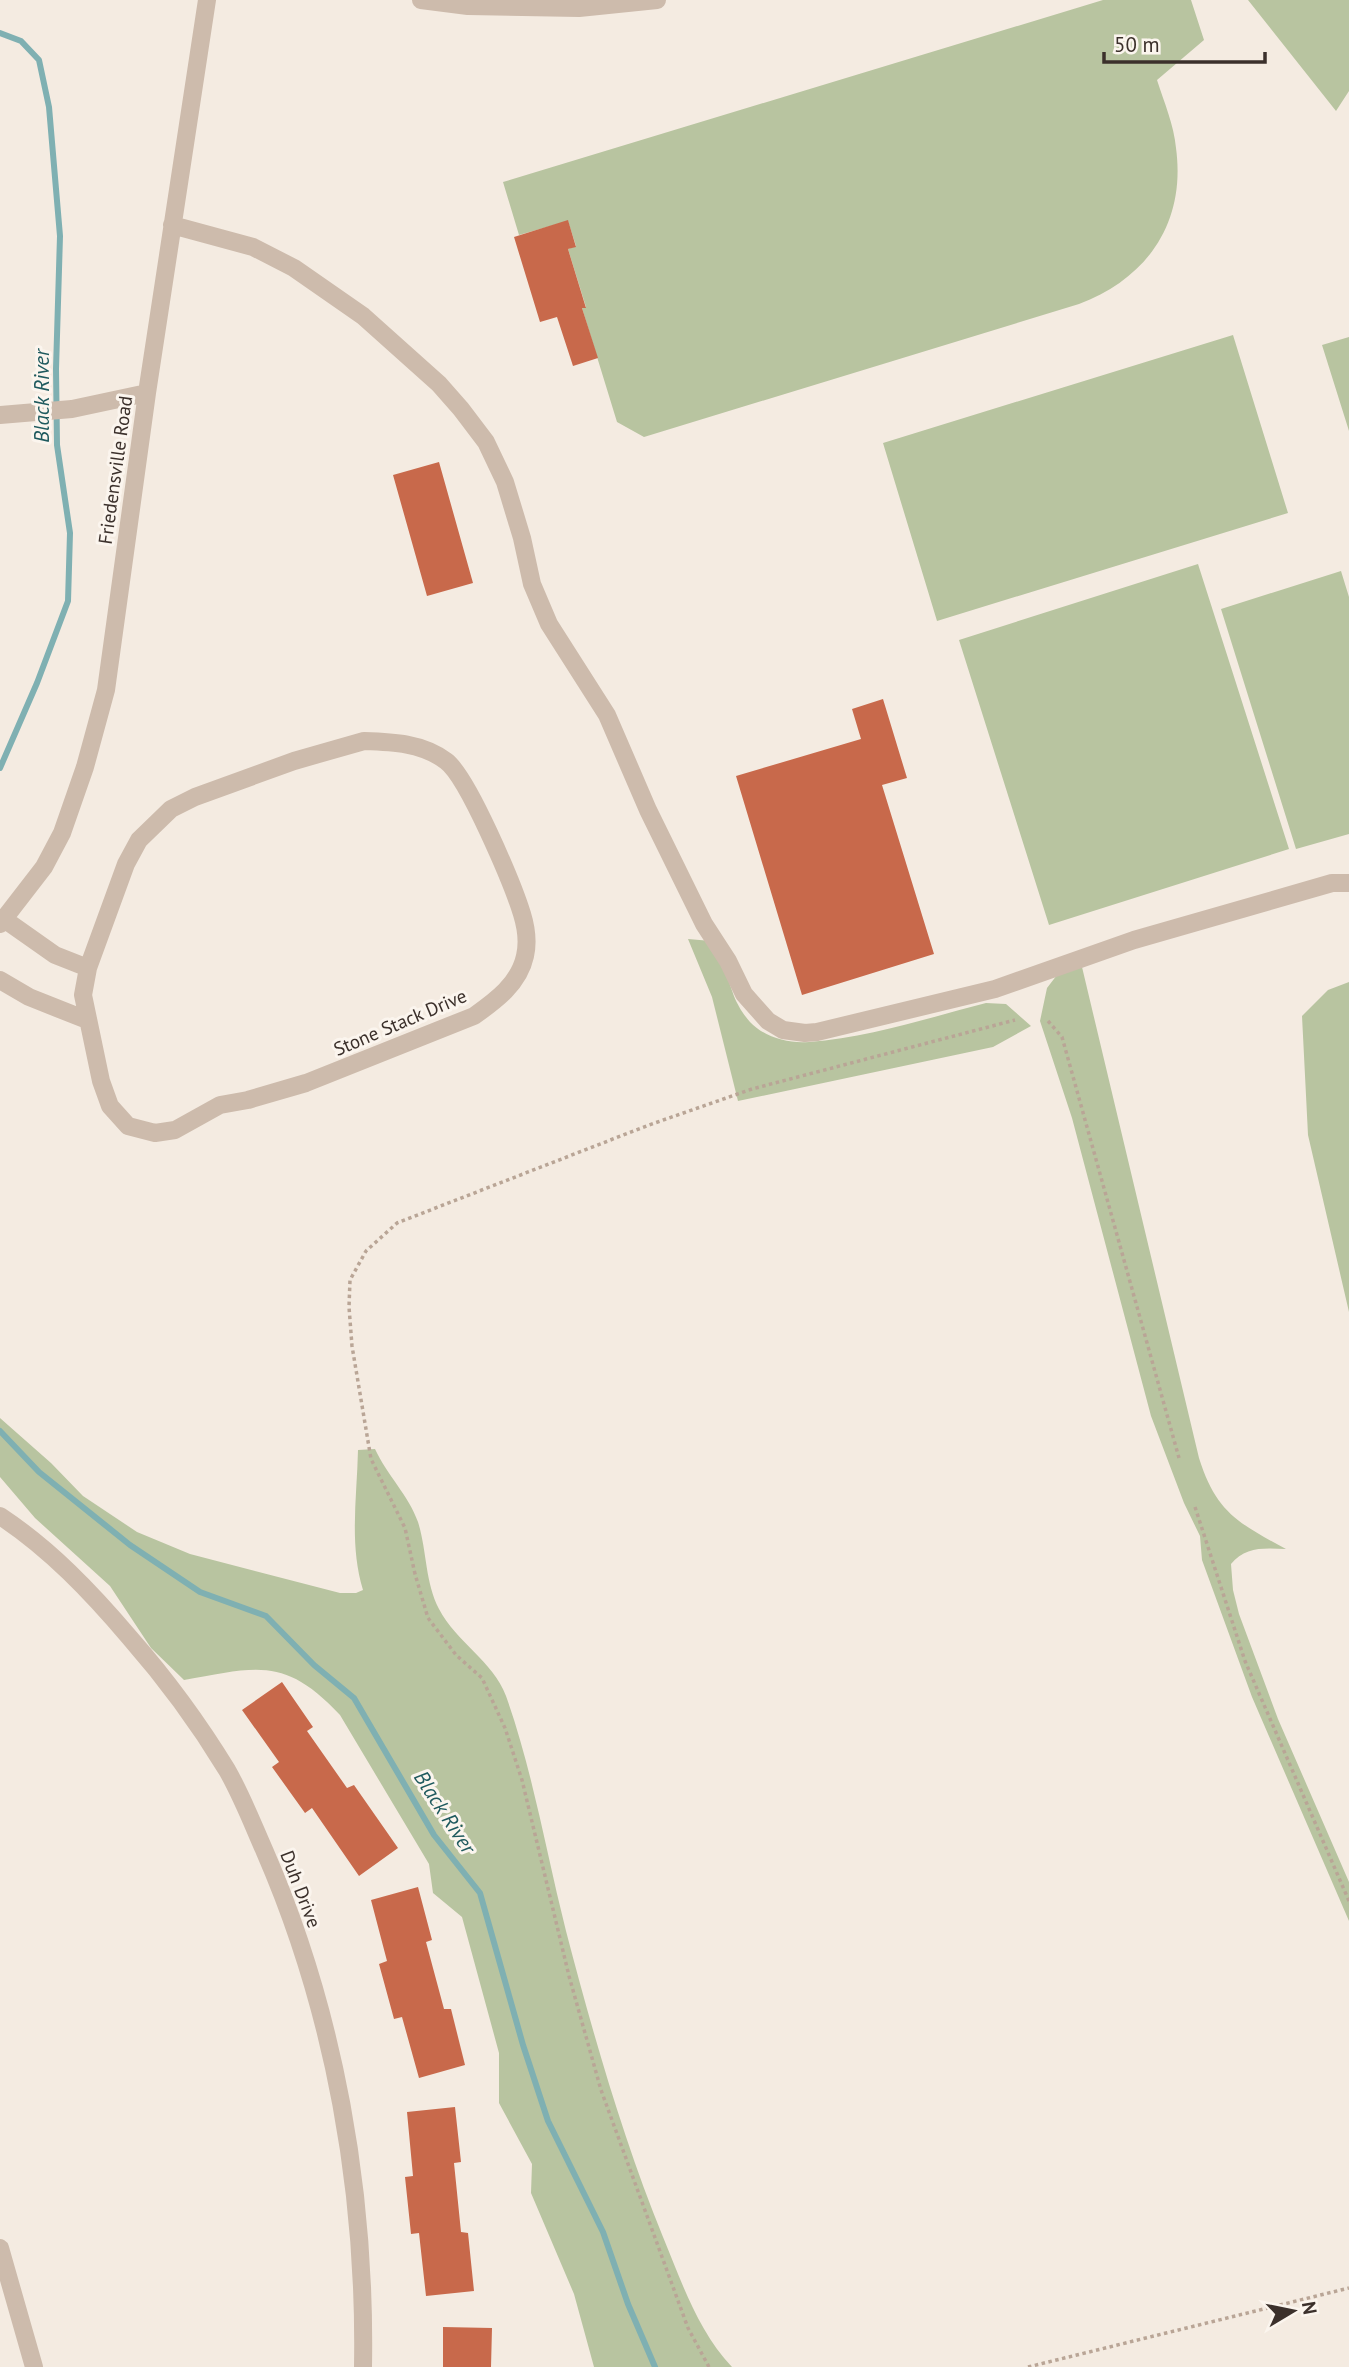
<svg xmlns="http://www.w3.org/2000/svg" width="1349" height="2367" font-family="'PT Sans',sans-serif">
	<rect width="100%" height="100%" fill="#f4ebe1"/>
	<path fill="#b8c4a0" d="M 1103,0 L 1191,0 L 1204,40 L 1157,80 C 1164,102 1174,125 1176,148 C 1186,222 1148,278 1079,304 L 644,437 L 617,422 L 582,308 L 586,307 L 568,249 L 576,246 L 568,221 L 519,235 L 503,182 Z
		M 1248,0 L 1349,0 L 1349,91 L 1336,111 Z
		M 1233,335 L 1288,513 L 937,621 L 883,443 Z
		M 1349,337 L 1349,431 L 1322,345 Z
		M 1198,564 L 1289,849 L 1049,925 L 959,640 Z
		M 1341,571 L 1349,597 L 1349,834 L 1296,849 L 1221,609 Z
		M 688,939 L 711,941 C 716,950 722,960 725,970 C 733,992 734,1003 750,1022 C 764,1037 789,1044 809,1042 C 868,1038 928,1018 986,1003 L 1006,1004 L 1031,1026 L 993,1047 L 738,1101 L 712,997 Z
		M 1082,967 L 1199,1458 C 1216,1512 1238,1523 1286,1549 C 1265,1548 1245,1546 1231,1564 L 1233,1590 L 1239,1614 L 1278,1719 L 1349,1882 L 1349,1921 L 1252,1697 L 1202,1560 L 1200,1536 L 1184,1503 L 1151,1416 L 1072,1118 L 1040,1021 L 1047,988 L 1057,975 Z
		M 1349,982 L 1349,1312 L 1308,1135 L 1302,1016 L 1328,990 Z
		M 0,1418 L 51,1463 L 83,1496 L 137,1532 L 190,1554 L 340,1593 L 356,1593 L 363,1590 C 349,1544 357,1497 358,1450 L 375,1449 C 387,1475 409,1496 418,1522 C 427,1551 425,1582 439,1609 C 456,1642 493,1661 506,1696 C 533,1772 546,1852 566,1931 C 593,2034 623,2139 663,2237 C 682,2283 698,2331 732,2367 L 594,2367 L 574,2294 L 531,2193 L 532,2164 L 499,2103 L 499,2053 L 462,1917 L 433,1893 L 429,1864 L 340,1715 C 285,1656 257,1667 184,1680 L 151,1648 L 110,1586 L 35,1518 L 0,1477 Z"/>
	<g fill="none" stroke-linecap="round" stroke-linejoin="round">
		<path stroke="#7fb0b2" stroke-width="6" d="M 0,33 L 21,41 L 39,60 L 49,107 L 60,236 L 56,369 L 57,445 L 70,533 L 68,601 L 37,683 L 0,768
			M 0,1431 L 39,1472 L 130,1545 L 200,1592 L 266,1616 L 314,1665 L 354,1698 L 434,1835 L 480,1893 L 523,2045 L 548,2121 L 603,2232 L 628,2304 L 655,2367"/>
	</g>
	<path fill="#c8694b" d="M 568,220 L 576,247 L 568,249 L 586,308 L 582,308 L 598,358 L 573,366 L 557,317 L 540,322 L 514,237 Z
		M 439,462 L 473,583 L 427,596 L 393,475 Z
		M 883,699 L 907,778 L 882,785 L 934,954 L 802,995 L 736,776 L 861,739 L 852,709 Z
		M 282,1682 L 313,1727 L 307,1731 L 347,1788 L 354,1785 L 398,1848 L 359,1876 L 312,1808 L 305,1813 L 272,1767 L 279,1762 L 242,1710 Z
		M 418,1887 L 432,1940 L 426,1942 L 444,2009 L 451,2009 L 465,2065 L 419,2078 L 402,2017 L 394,2019 L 379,1964 L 387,1961 L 371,1900 Z
		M 455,2107 L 461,2162 L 454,2163 L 461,2232 L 468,2233 L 474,2291 L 426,2296 L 419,2233 L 411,2234 L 405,2177 L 413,2176 L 407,2112 Z
		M 443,2327 L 492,2328 L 491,2367 L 443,2367 Z"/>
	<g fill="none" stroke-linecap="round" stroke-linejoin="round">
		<path stroke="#b9a596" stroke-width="3.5" stroke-dasharray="3.5 3.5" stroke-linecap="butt" d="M 1048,1021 L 1062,1037 L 1179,1458
			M 1195,1507 L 1245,1661 L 1349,1901
			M 709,2367 L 688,2328 L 601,2090 L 569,1976 L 522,1780 L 505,1728 L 482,1678 L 456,1655 L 428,1618 L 415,1574 L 405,1528 L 371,1459 L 352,1346 L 349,1307 L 350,1280 L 366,1251 L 397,1223 L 649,1125 L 752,1089 L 1015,1020
			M 1028,2367 L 1349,2288"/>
		<path stroke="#cdbbac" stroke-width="18" d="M 421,0 L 468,6 L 579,8 L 657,0
			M 172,225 L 253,247 L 294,268 L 363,316 L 439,384 L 461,409 L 486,442 L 505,482 L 522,538 L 532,584 L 549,624 L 607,715 L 648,810 L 704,924 L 728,961 L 744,994 L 768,1021 L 783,1030 L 805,1033 L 817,1032 L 995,989 L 1134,940 L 1332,883 L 1349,883
			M 0,415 L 72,409 L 147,393
			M 364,741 C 393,742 422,743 446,761 C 468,777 513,885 522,914 C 526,927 528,943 525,956 C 519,984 495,1001 474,1016 L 306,1083 L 248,1100 L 220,1105 L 175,1130 L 155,1133 L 128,1126 L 110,1106 L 101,1081 L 83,995 L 88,968 L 126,864 L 139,840 L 171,809 L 195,797 L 294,761 Z
			M 4,919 L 55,955 L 88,968
			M 0,924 L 44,867 L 62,833 L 85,767 L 106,690 L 147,393 L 207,0
			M 0,980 L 29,997 L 87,1020
			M 0,1516 C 50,1549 91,1592 130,1638 C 166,1679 199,1724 227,1770 C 242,1796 253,1825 265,1852 C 335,2013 366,2192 363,2367
			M 0,2248 L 34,2367"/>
	</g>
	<g text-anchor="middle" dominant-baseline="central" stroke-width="6" stroke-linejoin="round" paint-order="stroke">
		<g font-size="19" fill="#3b302b" stroke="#fbf5ee">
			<text transform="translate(115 470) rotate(-82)">Friedensville Road</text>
			<text transform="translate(400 1022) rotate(-23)">Stone Stack Drive</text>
			<text transform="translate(301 1889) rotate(69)">Duh Drive</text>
		</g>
		<g font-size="21" font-style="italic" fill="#1f5a5e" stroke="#fbf5ee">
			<text transform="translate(41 396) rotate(-90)">Black River</text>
			<text transform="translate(445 1812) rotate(57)">Black River</text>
		</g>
	</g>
	<g transform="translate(1293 2311) rotate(80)" stroke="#fbf5ee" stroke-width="5" paint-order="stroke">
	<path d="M0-5L12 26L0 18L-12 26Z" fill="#3b302b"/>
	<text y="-10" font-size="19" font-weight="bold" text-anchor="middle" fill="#3b302b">N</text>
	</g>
	<path d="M1104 52v10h161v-10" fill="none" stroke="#3b302b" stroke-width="3.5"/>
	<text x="1114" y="52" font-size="21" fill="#3b302b" stroke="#fbf5ee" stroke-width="5" paint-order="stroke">50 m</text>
</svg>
